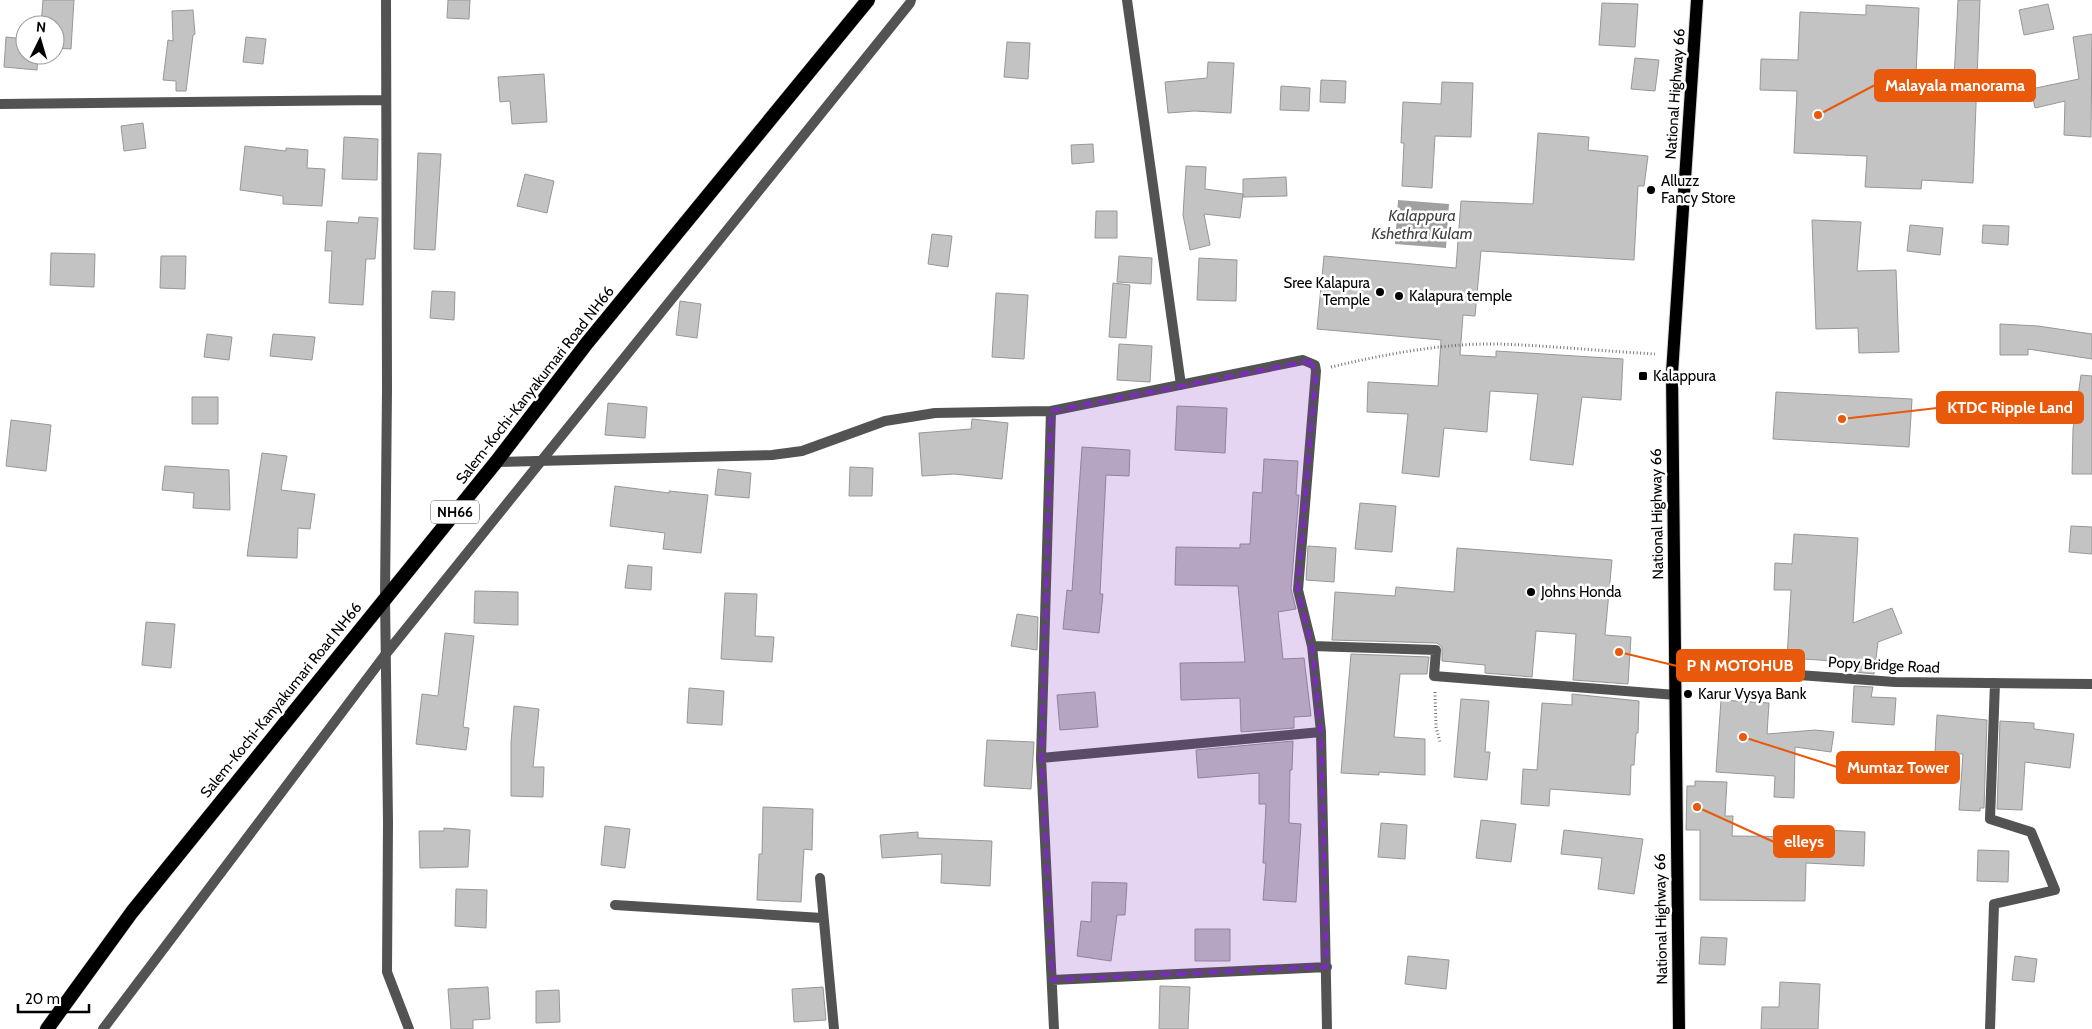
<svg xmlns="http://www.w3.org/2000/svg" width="2092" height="1029" font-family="Cabin,sans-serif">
	<rect width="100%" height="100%" fill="#fff"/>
	<path fill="#a1a1a1" d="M 1398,200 L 1449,204 L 1446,248 L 1395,244 Z"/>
	<path fill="#c3c3c3" stroke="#979797" d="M 43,0 L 74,0 L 71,49 L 55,48 L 55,25 L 41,25 Z
		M 448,0 L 470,0 L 469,19 L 447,18 Z
		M 1958,0 L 1980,0 L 1973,183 L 1922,180 L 1921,189 L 1865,187 L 1867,156 L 1794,153 L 1797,91 L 1760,90 L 1761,59 L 1798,60 L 1800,12 L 1866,15 L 1866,5 L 1919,8 L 1915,97 L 1953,99 Z
		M 1602,3 L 1638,4 L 1635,47 L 1599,45 Z
		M 2048,4 L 2054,29 L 2024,35 L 2019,10 Z
		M 193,10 L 195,34 L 193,35 L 186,91 L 176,91 L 176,81 L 163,80 L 168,40 L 173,41 L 172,11 Z
		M 2092,34 L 2091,137 L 2064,135 L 2065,101 L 2035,108 L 2031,89 L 2079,79 L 2073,37 Z
		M 6,37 L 25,39 L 25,55 L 38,55 L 37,70 L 4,67 Z
		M 246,37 L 266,39 L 263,64 L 243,62 Z
		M 1007,42 L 1030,43 L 1028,79 L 1004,77 Z
		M 1635,58 L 1659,60 L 1655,91 L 1631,89 Z
		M 1208,62 L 1234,63 L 1231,113 L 1194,111 L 1168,113 L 1165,82 L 1207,78 Z
		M 544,74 L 547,122 L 512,124 L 510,101 L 500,102 L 498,77 Z
		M 1321,80 L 1346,81 L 1345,103 L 1320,102 Z
		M 1442,82 L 1473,83 L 1471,137 L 1435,136 L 1432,188 L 1402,186 L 1404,143 L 1401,143 L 1403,102 L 1441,104 Z
		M 1281,86 L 1310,88 L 1309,111 L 1280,110 Z
		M 143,123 L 146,148 L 124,151 L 121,126 Z
		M 1538,133 L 1589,137 L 1588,150 L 1648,156 L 1644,186 L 1638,186 L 1634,260 L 1481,251 L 1475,316 L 1463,315 L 1460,355 L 1496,357 L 1496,351 L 1623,359 L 1621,400 L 1582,397 L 1573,465 L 1530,460 L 1538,394 L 1490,391 L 1487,432 L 1444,428 L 1439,477 L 1402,473 L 1408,414 L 1367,412 L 1368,382 L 1438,386 L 1441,340 L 1317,329 L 1324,256 L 1456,268 L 1461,201 L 1533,204 Z
		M 344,137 L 378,139 L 377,180 L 342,179 Z
		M 1093,144 L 1094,162 L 1072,164 L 1071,145 Z
		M 245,146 L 286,151 L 286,148 L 308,150 L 307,168 L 325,169 L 322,206 L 283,204 L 283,196 L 240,190 Z
		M 418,153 L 441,154 L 435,250 L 414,249 Z
		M 1186,166 L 1206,167 L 1205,189 L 1243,194 L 1240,218 L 1204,214 L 1210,245 L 1190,250 L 1183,215 Z
		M 525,174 L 554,181 L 547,213 L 517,206 Z
		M 1286,177 L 1287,196 L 1243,197 L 1243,179 Z
		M 1096,211 L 1117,211 L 1117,238 L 1095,238 Z
		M 359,217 L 378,218 L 375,259 L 366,259 L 363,305 L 329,303 L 332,251 L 325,251 L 327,221 L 358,223 Z
		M 1812,220 L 1861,222 L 1857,271 L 1896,270 L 1899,352 L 1859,353 L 1858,328 L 1816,329 Z
		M 1910,225 L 1943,228 L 1940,255 L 1907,251 Z
		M 1983,225 L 2009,226 L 2008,245 L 1982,243 Z
		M 932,234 L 952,236 L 948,267 L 928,264 Z
		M 51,253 L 95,254 L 94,287 L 50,285 Z
		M 161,256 L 186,256 L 185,289 L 160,288 Z
		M 1119,256 L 1152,258 L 1151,284 L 1117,282 Z
		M 1199,258 L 1237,260 L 1236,301 L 1197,300 Z
		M 1113,283 L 1130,285 L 1126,338 L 1109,337 Z
		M 432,291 L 455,292 L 454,320 L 430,318 Z
		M 996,293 L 1028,295 L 1024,359 L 992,357 Z
		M 680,301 L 701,304 L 697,338 L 676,335 Z
		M 2000,324 L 2038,326 L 2092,334 L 2092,359 L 2028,349 L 2028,355 L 2000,355 Z
		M 207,334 L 232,337 L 229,360 L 204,357 Z
		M 273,334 L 315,337 L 312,360 L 270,356 Z
		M 1119,344 L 1152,346 L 1150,382 L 1117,380 Z
		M 2081,375 L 2092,376 L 2092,474 L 2072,474 L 2073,429 Z
		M 1776,392 L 1912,399 L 1909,447 L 1773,439 Z
		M 192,397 L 218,397 L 218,424 L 192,424 Z
		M 608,403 L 647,407 L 645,438 L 605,435 Z
		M 1177,406 L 1227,408 L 1225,453 L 1175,450 Z
		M 972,419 L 1008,423 L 1002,479 L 954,474 L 922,476 L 919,433 L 971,429 Z
		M 11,420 L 51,425 L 46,471 L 6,466 Z
		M 1082,447 L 1130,450 L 1129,476 L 1106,475 L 1100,594 L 1103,594 L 1099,633 L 1063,629 L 1067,590 L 1072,591 Z
		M 262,453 L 287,456 L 281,490 L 315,494 L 310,529 L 298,528 L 297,558 L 247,556 Z
		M 1264,459 L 1298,461 L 1296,495 L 1299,495 L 1291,589 L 1296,609 L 1278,612 L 1283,659 L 1304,658 L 1311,716 L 1294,717 L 1294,728 L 1241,732 L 1240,698 L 1181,700 L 1180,663 L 1245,662 L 1238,586 L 1175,585 L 1176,547 L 1240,548 L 1240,544 L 1250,544 L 1253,492 L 1262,493 Z
		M 165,466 L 229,470 L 230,510 L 193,508 L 194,493 L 162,490 Z
		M 850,467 L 873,468 L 872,496 L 849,496 Z
		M 718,469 L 751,473 L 749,498 L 715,495 Z
		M 615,486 L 669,493 L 669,491 L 708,495 L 701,553 L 663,549 L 665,533 L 610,526 Z
		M 1360,503 L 1396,506 L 1392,552 L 1355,549 Z
		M 2071,526 L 2092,527 L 2092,554 L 2069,552 Z
		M 1794,534 L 1858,538 L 1853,623 L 1892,608 L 1902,633 L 1878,642 L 1874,674 L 1855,672 L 1855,667 L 1851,667 L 1851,662 L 1787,658 L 1791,590 L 1774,590 L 1775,563 L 1792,564 Z
		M 1308,546 L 1336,548 L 1334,582 L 1306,580 Z
		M 1457,548 L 1612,560 L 1605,635 L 1631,637 L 1628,684 L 1573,680 L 1576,634 L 1536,631 L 1532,677 L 1485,673 L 1485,665 L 1442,661 L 1442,647 L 1437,643 L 1332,640 L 1335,592 L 1395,596 L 1396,587 L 1454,592 Z
		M 628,565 L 652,567 L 651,590 L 625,588 Z
		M 475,591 L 518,592 L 518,625 L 474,623 Z
		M 725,593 L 757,594 L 755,636 L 774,637 L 772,662 L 721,659 Z
		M 1017,614 L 1038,617 L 1037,650 L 1011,646 Z
		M 146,622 L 175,624 L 171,668 L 142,665 Z
		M 445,633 L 474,636 L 463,727 L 469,728 L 466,750 L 416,744 L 422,694 L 438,696 Z
		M 1351,654 L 1429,657 L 1427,674 L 1400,674 L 1394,737 L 1425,739 L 1425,775 L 1379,772 L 1379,775 L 1341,773 Z
		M 1854,686 L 1873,687 L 1871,697 L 1896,698 L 1894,725 L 1852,722 Z
		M 689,688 L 724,691 L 722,725 L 687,723 Z
		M 1095,692 L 1098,727 L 1060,730 L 1057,695 Z
		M 1572,694 L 1639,701 L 1638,733 L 1636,733 L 1634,765 L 1631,765 L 1630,795 L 1550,789 L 1549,806 L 1521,804 L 1523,769 L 1537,770 L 1542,703 L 1572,705 Z
		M 1461,699 L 1489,701 L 1485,752 L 1490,752 L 1487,780 L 1454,777 Z
		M 1721,700 L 1769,703 L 1767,734 L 1815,730 L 1834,732 L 1831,752 L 1795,747 L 1794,798 L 1774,797 L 1775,776 L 1716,772 Z
		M 514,706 L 539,709 L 533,767 L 544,767 L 543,797 L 511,796 L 511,743 Z
		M 1937,715 L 1987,720 L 1984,808 L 1980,808 L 1980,811 L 1959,810 L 1963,754 L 1935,752 Z
		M 2000,721 L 2034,723 L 2034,729 L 2074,734 L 2070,768 L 2025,762 L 2022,810 L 1997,809 Z
		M 987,740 L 1034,742 L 1031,789 L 984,786 Z
		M 1293,741 L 1292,770 L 1290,770 L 1289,823 L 1301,824 L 1296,902 L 1263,900 L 1266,863 L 1263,863 L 1266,804 L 1259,804 L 1259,773 L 1198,778 L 1196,750 Z
		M 1695,781 L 1727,782 L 1725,816 L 1733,816 L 1732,836 L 1824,837 L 1825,830 L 1865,832 L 1864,866 L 1806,863 L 1805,901 L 1700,900 L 1700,830 L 1686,830 L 1687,786 L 1695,786 Z
		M 763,807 L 813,809 L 812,850 L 804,849 L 801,902 L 757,900 L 759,854 L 762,854 Z
		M 1481,820 L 1516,824 L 1511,862 L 1476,858 Z
		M 1381,823 L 1407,825 L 1405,859 L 1378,857 Z
		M 605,826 L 630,829 L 625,868 L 601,865 Z
		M 444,828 L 470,830 L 468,867 L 420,868 L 419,831 L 444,831 Z
		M 1564,830 L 1643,839 L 1634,894 L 1598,889 L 1602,858 L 1561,854 Z
		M 918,832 L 918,838 L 992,841 L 990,886 L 941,883 L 942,854 L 882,858 L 880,835 Z
		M 1978,850 L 2009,851 L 2008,882 L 1977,881 Z
		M 1092,882 L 1127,883 L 1125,915 L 1117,915 L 1111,961 L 1077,956 L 1081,921 L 1091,922 Z
		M 456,889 L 487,890 L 486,928 L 455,926 Z
		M 1195,929 L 1230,929 L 1230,961 L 1195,961 Z
		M 1701,937 L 1727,938 L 1725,965 L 1699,964 Z
		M 1408,956 L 1449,960 L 1446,989 L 1405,984 Z
		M 2015,956 L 2037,959 L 2034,982 L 2012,980 Z
		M 1780,982 L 1820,984 L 1818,1029 L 1761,1029 L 1762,1007 L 1779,1007 Z
		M 1160,986 L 1190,987 L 1188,1029 L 1159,1029 Z
		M 488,987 L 490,1019 L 473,1020 L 473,1029 L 451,1029 L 448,989 Z
		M 823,987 L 826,1020 L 794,1022 L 792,989 Z
		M 559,990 L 560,1022 L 536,1023 L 536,991 Z"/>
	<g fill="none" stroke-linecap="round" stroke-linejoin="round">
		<g stroke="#dbdbdb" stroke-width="14">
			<path id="primary" d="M 1679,1029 L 1672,373 L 1697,0"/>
		</g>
		<g stroke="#dbdbdb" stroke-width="15">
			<path id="trunk" d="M 47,1029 L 132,912 L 496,462 L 587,343 L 868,0"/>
		</g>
		<path stroke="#757575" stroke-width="3" stroke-dasharray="1 2.5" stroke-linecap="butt" d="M 1331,367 C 1386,354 1443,343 1500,344 C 1552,346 1603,351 1655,354
			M 1435,692 L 1436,727 L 1440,742"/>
		<path stroke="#535353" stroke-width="10" d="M 386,0 L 387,389 L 385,598 L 388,822 L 387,972 L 409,1029
			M 1127,0 L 1181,385
			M 0,104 L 386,100
			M 1051,411 L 1303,360 L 1315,365 L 1316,371 L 1298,590 L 1312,646 L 1321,732 L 1327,1029
			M 496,462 L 772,455 L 802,451 L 885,421 L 935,413 L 1051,411 L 1041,758 L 1054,1029
			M 1312,646 L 1436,650 L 1434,676 L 1676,695
			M 1674,666 L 1895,682 L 2092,684
			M 1041,758 L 1321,732
			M 820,878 L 834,1029
			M 615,905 L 822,918
			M 1052,980 L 1327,967
			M 1990,1029 L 1994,904 L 2055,890 L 2031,832 L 1990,819 L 1995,683"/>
		<path stroke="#535353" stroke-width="10" d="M 103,1029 L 385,655 L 910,3 L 911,0"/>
		<use href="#primary" stroke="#000" stroke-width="12"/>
		<use href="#trunk" stroke="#000" stroke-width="14"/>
	</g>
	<path fill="#7b2cbf" fill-opacity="0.2" stroke="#7b2cbf" stroke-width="4" stroke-dasharray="10 6" stroke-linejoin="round" d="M 1309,361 L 1316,371 L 1298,590 L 1312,646 L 1321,732 L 1327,967 L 1052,980 L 1041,758 L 1051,411 Z"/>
	<g fill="#000" stroke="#fff" stroke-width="2">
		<circle cx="1651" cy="190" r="5"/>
		<circle cx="1380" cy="292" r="5"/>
		<circle cx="1399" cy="296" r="5"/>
		<rect x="1638" y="371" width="10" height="10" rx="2.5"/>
		<circle cx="1531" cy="592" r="5"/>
		<circle cx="1688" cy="694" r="5"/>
	</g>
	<g text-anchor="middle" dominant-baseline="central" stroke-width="5" stroke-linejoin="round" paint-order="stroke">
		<rect fill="#fff" stroke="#4c4c4c" stroke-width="1" x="431" y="500.5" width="48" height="23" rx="4"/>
		<g font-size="14" font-weight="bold" fill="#000">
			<text x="455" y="512">NH66</text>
		</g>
		<g font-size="15" fill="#000" stroke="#fff">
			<text transform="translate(1675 94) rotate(-86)">National Highway 66</text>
			<text transform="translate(535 385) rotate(-52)">Salem-Kochi-Kanyakumari Road NH66</text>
			<text transform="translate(1657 514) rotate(-91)">National Highway 66</text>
			<text transform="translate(1884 665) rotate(3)">Popy Bridge Road</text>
			<text transform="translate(281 700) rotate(-51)">Salem-Kochi-Kanyakumari Road NH66</text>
			<text transform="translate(1661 919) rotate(-91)">National Highway 66</text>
		</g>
		<g font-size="15" fill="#000" stroke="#fff" text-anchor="start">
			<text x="1661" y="181">Alluzz<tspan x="1661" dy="17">Fancy Store</tspan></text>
			<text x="1370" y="283" text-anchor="end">Sree Kalapura<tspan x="1370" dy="17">Temple</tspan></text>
			<text x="1409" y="296">Kalapura temple</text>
			<text x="1653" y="376">Kalappura</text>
			<text x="1541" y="592">Johns Honda</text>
			<text x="1698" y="694">Karur Vysya Bank</text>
		</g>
		<g font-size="16" font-style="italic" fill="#424242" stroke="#fff">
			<text x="1422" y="215">Kalappura<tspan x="1422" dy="18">Kshethra Kulam</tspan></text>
		</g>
	</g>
	<path fill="none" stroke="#e8590c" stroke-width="2" d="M1818 115L1875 85M1842 419L1937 408M1619 652L1677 666M1743 737L1837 767M1697 807L1774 842"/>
	<g fill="#e8590c" stroke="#fff" stroke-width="2">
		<circle cx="1818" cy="115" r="5"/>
		<circle cx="1842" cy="419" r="5"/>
		<circle cx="1619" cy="652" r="5"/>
		<circle cx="1743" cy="737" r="5"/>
		<circle cx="1697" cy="807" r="5"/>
	</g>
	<g fill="#e8590c" stroke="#e8590c" stroke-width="2">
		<rect x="1875" y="70" width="160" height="31" rx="5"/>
		<rect x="1937" y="392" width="146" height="31" rx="5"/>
		<rect x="1677" y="650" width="127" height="31" rx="5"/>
		<rect x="1837" y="752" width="122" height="31" rx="5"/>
		<rect x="1774" y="826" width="60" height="31" rx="5"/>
	</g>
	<g font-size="16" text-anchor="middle" font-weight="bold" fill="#fff">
		<text x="1955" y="91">Malayala manorama</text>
		<text x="2010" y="413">KTDC Ripple Land</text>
		<text x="1740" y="671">P N MOTOHUB</text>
		<text x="1898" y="773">Mumtaz Tower</text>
		<text x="1804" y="847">elleys</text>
	</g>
	<g transform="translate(40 40) rotate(5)"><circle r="24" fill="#ffffff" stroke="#999999"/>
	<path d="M0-4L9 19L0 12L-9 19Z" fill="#000000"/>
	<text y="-8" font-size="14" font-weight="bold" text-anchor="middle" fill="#000000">N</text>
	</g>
	<path d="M18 1004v8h71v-8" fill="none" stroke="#000000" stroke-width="2.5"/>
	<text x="25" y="1004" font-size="15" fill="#000000" stroke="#ffffff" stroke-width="4" paint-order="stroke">20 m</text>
</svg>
